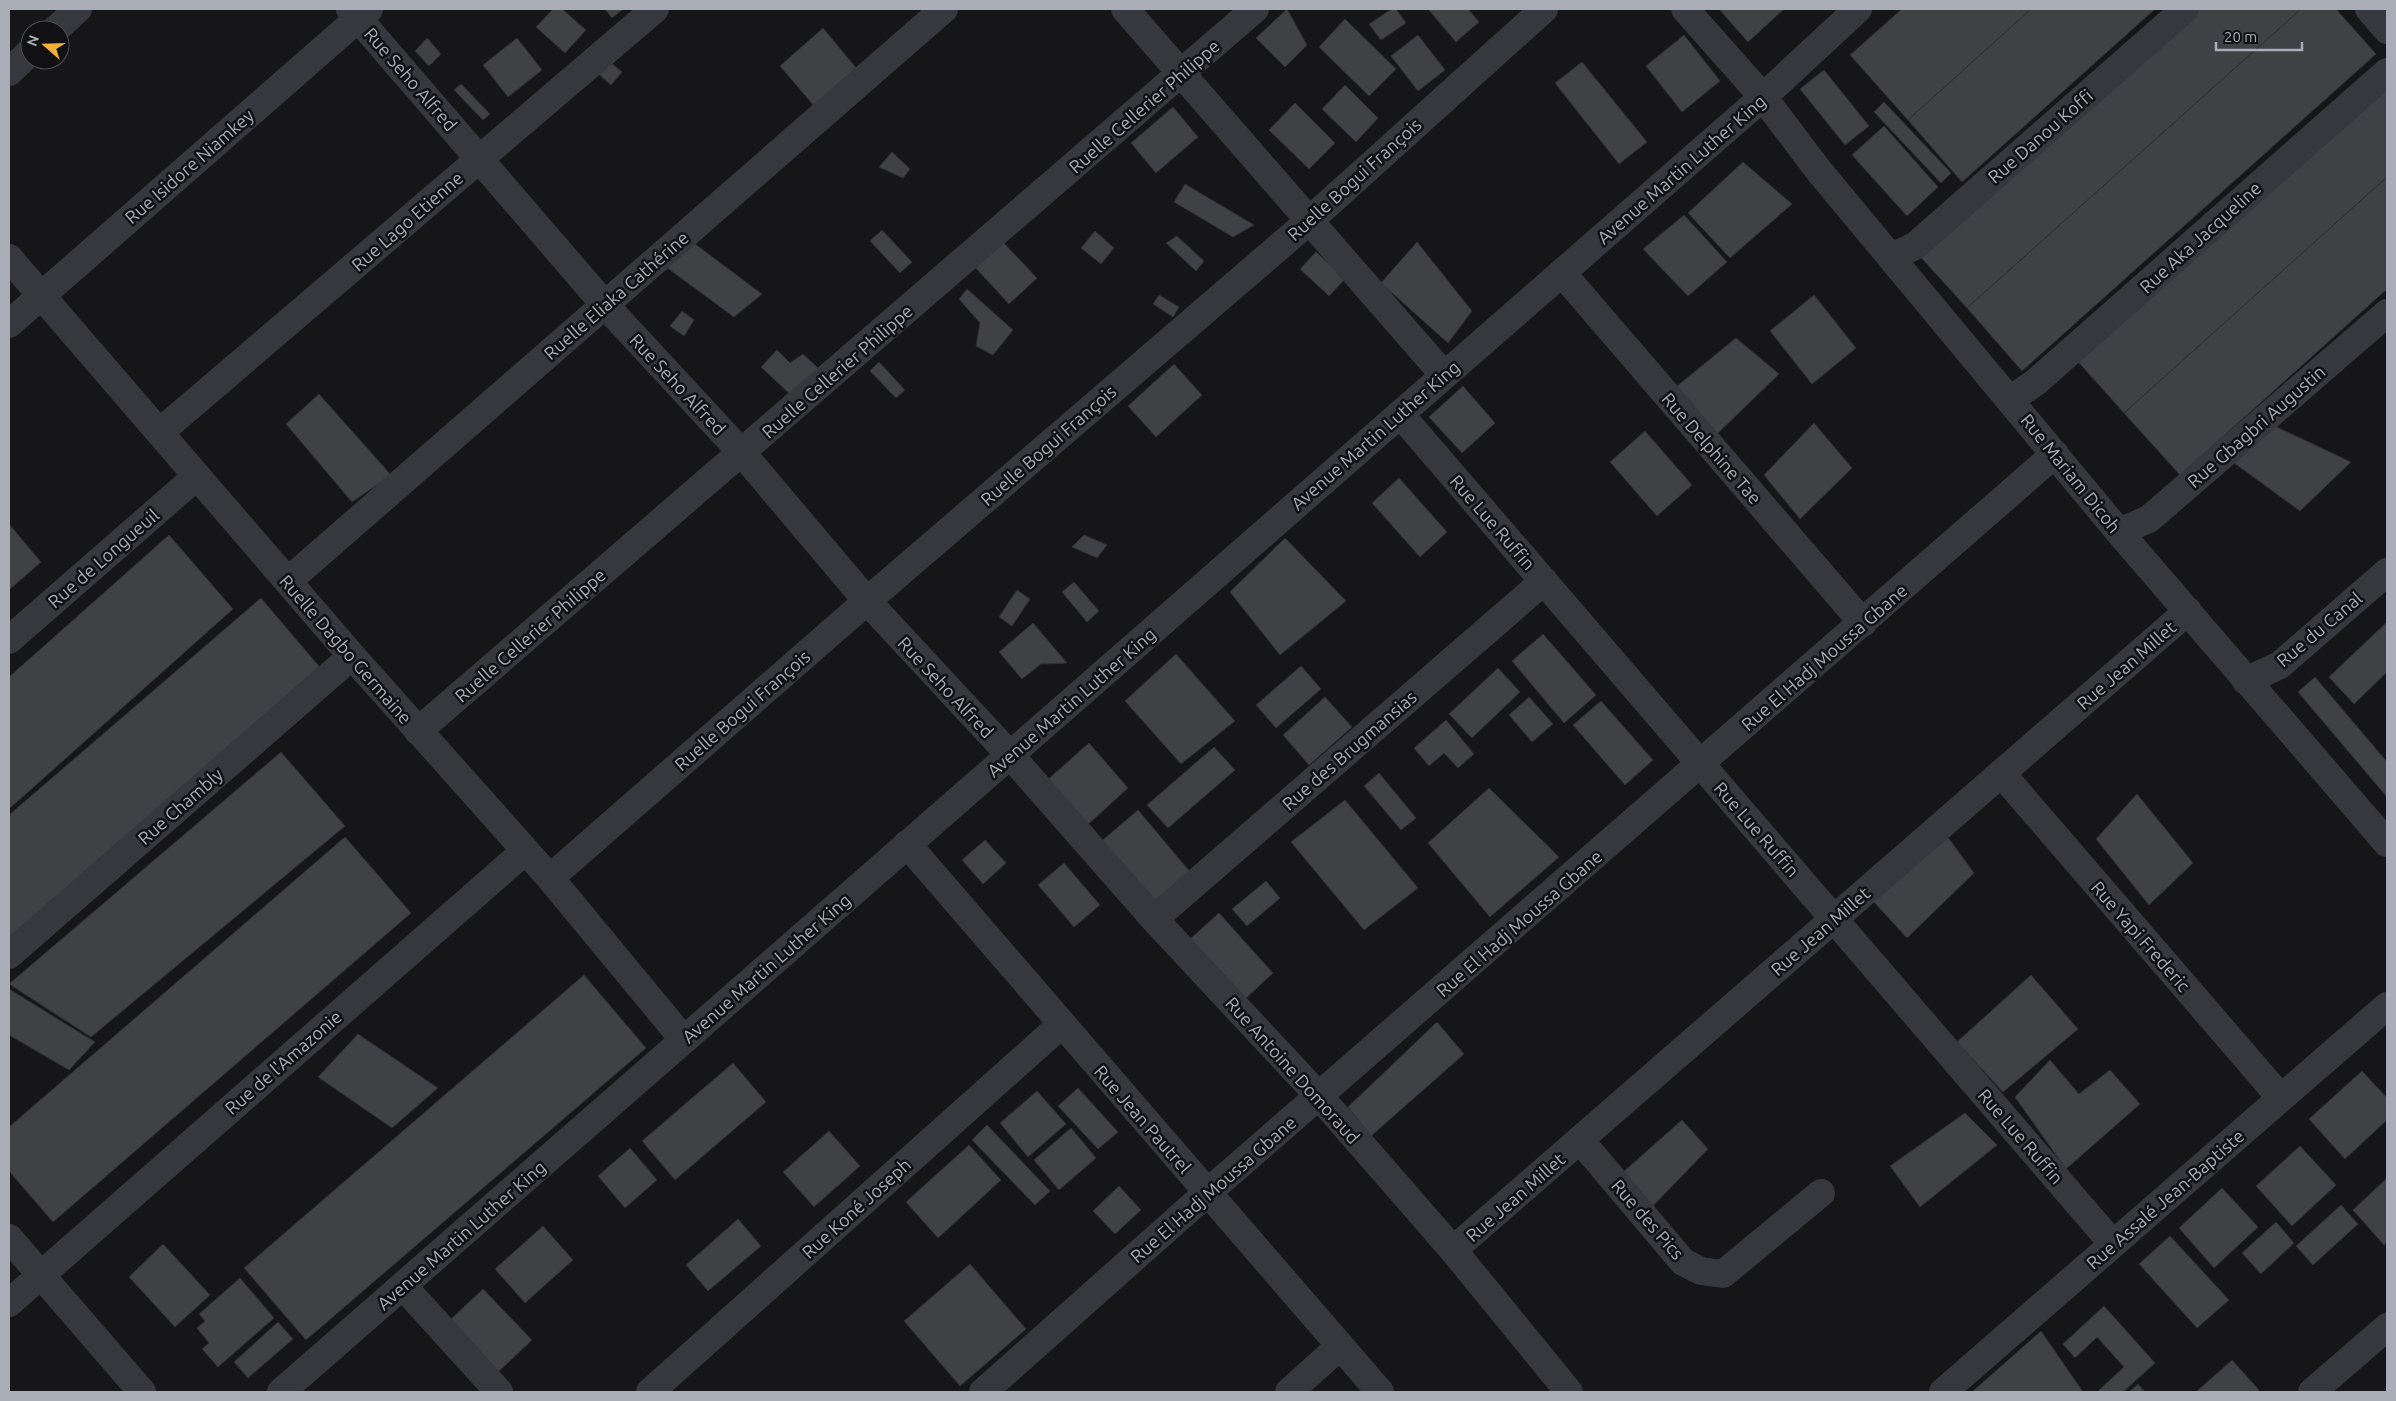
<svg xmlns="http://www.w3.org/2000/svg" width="2396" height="1401" font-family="Ubuntu,sans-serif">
	<rect width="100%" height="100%" fill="#161618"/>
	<path fill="#404145" stroke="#303034" d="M 553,9 L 562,9 L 586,30 L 565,53 L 536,27 Z
		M 605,9 L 623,9 L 612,18 Z
		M 1287,9 L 1307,45 L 1285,67 L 1256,38 Z
		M 1392,9 L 1396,9 L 1406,23 L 1381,40 L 1369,24 Z
		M 1428,9 L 1468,9 L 1479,22 L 1456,42 Z
		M 1719,9 L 1784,9 L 1748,42 Z
		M 1902,9 L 2031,9 L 1908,120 L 1850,55 Z
		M 2031,9 L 2155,9 L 1962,182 L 1908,120 Z
		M 2188,9 L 2301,9 L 1967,308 L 1916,252 Z
		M 2301,9 L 2336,9 L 2376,54 L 2022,371 L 1967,308 Z
		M 1345,19 L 1396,69 L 1369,96 L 1319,47 Z
		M 823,28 L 857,69 L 815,107 L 780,66 Z
		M 1418,35 L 1445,70 L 1418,91 L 1391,56 Z
		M 1684,35 L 1720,81 L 1682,112 L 1646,66 Z
		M 427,38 L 441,54 L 429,66 L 415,51 Z
		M 517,38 L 542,70 L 508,97 L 483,65 Z
		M 604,57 L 622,72 L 611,85 L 594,70 Z
		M 1582,62 L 1647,142 L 1619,164 L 1555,83 Z
		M 1824,70 L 1869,126 L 1845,145 L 1800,89 Z
		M 2387,72 L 2387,177 L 2124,413 L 2072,355 Z
		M 461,84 L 490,114 L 483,120 L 454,90 Z
		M 1345,85 L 1378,118 L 1356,142 L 1322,109 Z
		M 1884,102 L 1951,173 L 1941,183 L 1874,112 Z
		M 1295,103 L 1335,143 L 1309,169 L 1269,130 Z
		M 1173,107 L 1198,137 L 1156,173 L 1131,143 Z
		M 1884,126 L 1938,187 L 1907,216 L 1852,155 Z
		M 892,152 L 910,169 L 903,178 L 879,167 Z
		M 1743,162 L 1792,204 L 1730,258 L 1688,213 Z
		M 2387,177 L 2387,289 L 2180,475 L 2124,413 Z
		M 1185,184 L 1254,225 L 1233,237 L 1174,202 Z
		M 1684,215 L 1727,262 L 1688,296 L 1643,249 Z
		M 882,230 L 912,262 L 900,273 L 870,241 Z
		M 1095,231 L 1114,248 L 1101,264 L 1081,248 Z
		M 1177,236 L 1204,261 L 1196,271 L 1166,243 Z
		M 687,238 L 762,294 L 734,317 L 666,267 Z
		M 1000,239 L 1037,278 L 1009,304 L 973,265 Z
		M 1417,242 L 1472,311 L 1448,343 L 1381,283 Z
		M 1316,252 L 1345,279 L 1329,296 L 1300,269 Z
		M 967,289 L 1013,330 L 993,355 L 976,346 L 980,323 L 959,299 Z
		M 1159,295 L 1179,307 L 1173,317 L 1153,304 Z
		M 1814,295 L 1856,348 L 1812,384 L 1770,331 Z
		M 682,311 L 694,320 L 684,336 L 670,326 Z
		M 1736,338 L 1779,374 L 1717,434 L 1676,387 Z
		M 777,350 L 790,363 L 803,354 L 818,368 L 792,396 L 761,367 Z
		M 879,362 L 905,390 L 896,398 L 870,371 Z
		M 1174,364 L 1202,395 L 1156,437 L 1128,406 Z
		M 1463,386 L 1495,423 L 1462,453 L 1429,417 Z
		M 319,394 L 391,475 L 352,502 L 286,424 Z
		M 2264,421 L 2351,462 L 2300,511 L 2230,460 Z
		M 1814,423 L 1852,468 L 1800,519 L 1764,475 Z
		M 1645,431 L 1692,485 L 1657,516 L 1610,462 Z
		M 1399,478 L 1447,532 L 1420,557 L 1372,503 Z
		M 9,524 L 41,562 L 9,590 Z
		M 169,535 L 233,609 L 9,809 L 9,677 Z
		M 1084,535 L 1107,545 L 1097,558 L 1072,547 Z
		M 1285,538 L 1346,601 L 1280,655 L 1230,592 Z
		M 1074,582 L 1099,611 L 1087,622 L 1062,592 Z
		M 1017,590 L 1030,599 L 1012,626 L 999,617 Z
		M 261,598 L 323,671 L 9,942 L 9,815 Z
		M 2387,622 L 2387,672 L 2354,704 L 2329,677 Z
		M 1033,623 L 1067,663 L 1041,664 L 1022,679 L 999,652 Z
		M 1543,634 L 1596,695 L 1564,723 L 1512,661 Z
		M 1176,654 L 1235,721 L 1181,764 L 1125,701 Z
		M 1301,666 L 1321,689 L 1276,728 L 1256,705 Z
		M 1498,668 L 1520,692 L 1472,738 L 1449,714 Z
		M 2315,677 L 2387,762 L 2387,797 L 2298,692 Z
		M 1325,697 L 1352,727 L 1309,765 L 1283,735 Z
		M 1529,697 L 1553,724 L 1532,742 L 1509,715 Z
		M 1601,701 L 1653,760 L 1625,785 L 1573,725 Z
		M 1446,720 L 1474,754 L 1458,768 L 1444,753 L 1429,766 L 1414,748 Z
		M 1089,743 L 1128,788 L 1085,827 L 1045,782 Z
		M 1214,747 L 1235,770 L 1168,828 L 1147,805 Z
		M 281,752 L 345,826 L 91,1037 L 9,984 Z
		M 1379,773 L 1416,818 L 1401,830 L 1364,786 Z
		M 1489,788 L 1559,857 L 1490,917 L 1428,843 Z
		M 2137,794 L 2193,863 L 2149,905 L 2096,839 Z
		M 1345,800 L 1418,888 L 1364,930 L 1291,842 Z
		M 1138,810 L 1191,873 L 1150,908 L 1097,845 Z
		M 1947,836 L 1974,873 L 1907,938 L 1873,901 Z
		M 345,837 L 411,913 L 53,1222 L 9,1171 L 9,1127 Z
		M 985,840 L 1006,863 L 983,884 L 962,860 Z
		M 1064,863 L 1100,905 L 1074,927 L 1038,885 Z
		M 1266,881 L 1280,898 L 1247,926 L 1232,909 Z
		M 1219,913 L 1273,973 L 1243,1001 L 1189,940 Z
		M 584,975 L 646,1048 L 306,1340 L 244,1268 Z
		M 2031,975 L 2078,1029 L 2003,1092 L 1957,1042 Z
		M 9,989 L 95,1042 L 69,1070 L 9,1035 Z
		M 1437,1022 L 1464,1054 L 1371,1136 L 1348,1107 Z
		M 358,1034 L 438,1088 L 392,1128 L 318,1077 Z
		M 2050,1060 L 2079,1094 L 2110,1070 L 2140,1104 L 2066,1169 L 2015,1097 Z
		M 733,1063 L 766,1102 L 675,1180 L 642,1141 Z
		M 2362,1071 L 2387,1098 L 2387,1120 L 2345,1159 L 2309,1119 Z
		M 1078,1088 L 1118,1132 L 1098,1149 L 1058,1106 Z
		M 1037,1091 L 1066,1124 L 1028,1157 L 1000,1123 Z
		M 1965,1113 L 1997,1145 L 1920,1207 L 1890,1166 Z
		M 1682,1120 L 1708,1149 L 1647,1212 L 1621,1174 Z
		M 987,1125 L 1050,1191 L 1035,1205 L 972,1140 Z
		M 1071,1128 L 1096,1158 L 1059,1190 L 1034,1160 Z
		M 829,1131 L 860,1166 L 814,1207 L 783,1172 Z
		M 969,1145 L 1001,1180 L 938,1238 L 906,1202 Z
		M 2300,1146 L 2336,1185 L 2292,1226 L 2256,1186 Z
		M 630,1148 L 657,1180 L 625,1208 L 598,1176 Z
		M 2387,1178 L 2387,1242 L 2384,1245 L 2353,1210 Z
		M 1119,1186 L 1141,1210 L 1115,1234 L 1093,1211 Z
		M 2222,1188 L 2258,1227 L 2214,1268 L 2179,1228 Z
		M 2341,1205 L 2358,1224 L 2313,1265 L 2296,1246 Z
		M 738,1219 L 761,1246 L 708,1291 L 686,1265 Z
		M 2276,1222 L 2294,1243 L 2261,1274 L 2242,1253 Z
		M 543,1226 L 573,1260 L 525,1303 L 495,1269 Z
		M 2170,1236 L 2229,1300 L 2197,1328 L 2139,1264 Z
		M 163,1244 L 210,1295 L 175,1327 L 129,1277 Z
		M 970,1264 L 1026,1329 L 960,1386 L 904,1321 Z
		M 240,1278 L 274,1318 L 218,1367 L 202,1349 L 209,1343 L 197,1328 L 205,1321 L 199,1314 Z
		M 483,1289 L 532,1340 L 497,1373 L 448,1322 Z
		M 2104,1306 L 2155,1363 L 2123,1392 L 2097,1392 L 2124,1367 L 2097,1337 L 2075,1358 L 2063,1344 Z
		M 278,1322 L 293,1339 L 248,1378 L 234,1362 Z
		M 2041,1331 L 2083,1392 L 1972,1392 Z
		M 2232,1360 L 2259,1390 L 2257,1392 L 2196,1392 Z
		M 2138,1384 L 2145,1392 L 2129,1392 Z"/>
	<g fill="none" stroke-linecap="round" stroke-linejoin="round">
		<path stroke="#37383d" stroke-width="28" d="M 350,9 L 605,305 L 742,453 L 867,601 L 1010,755 L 1154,919 L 1319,1096 L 1453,1250 L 1569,1392
			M 1125,9 L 1444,375
			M 1685,9 L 1763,97 L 1819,171 L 2119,532 L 2387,843
			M 2369,9 L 2387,30
			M 55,30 L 78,9
			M 9,72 L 30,52
			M 1891,257 L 1915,246 L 2185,9
			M 9,258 L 352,656 L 550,878 L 684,1040
			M 1562,273 L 1863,623
			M 9,324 L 369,9
			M 2011,399 L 2036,382 L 2387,72
			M 1400,414 L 2113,1244
			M 160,432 L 655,9
			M 2119,532 L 2149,519 L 2387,313
			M 288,581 L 944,9
			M 9,640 L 197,476
			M 2246,681 L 2280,665 L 2387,572
			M 418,731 L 1255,9
			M 2001,773 L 2281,1098
			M 907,844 L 1380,1392
			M 550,878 L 867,601 L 1309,221 L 1544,9
			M 1154,919 L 1544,581
			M 9,955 L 352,656
			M 1580,1140 L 1683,1262 L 1701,1271 L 1723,1274 L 1821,1193
			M 1453,1250 L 2188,611
			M 403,1286 L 499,1392
			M 9,1303 L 525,851
			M 650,1392 L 1062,1024
			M 983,1392 L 1207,1193 L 2055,454
			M 1289,1392 L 1340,1346
			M 1943,1392 L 2387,1006
			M 2312,1392 L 2387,1327"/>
		<path stroke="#37383d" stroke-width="28" d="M 9,1238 L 142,1392
			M 281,1392 L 1763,97 L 1858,9"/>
	</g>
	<g text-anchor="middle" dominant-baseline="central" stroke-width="5" stroke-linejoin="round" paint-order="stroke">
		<g font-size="18" fill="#a8adb8" stroke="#111113">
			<text transform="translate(411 79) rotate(49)">Rue Seho Alfred</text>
			<text transform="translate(1144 106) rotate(-41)">Ruelle Cellerier Philippe</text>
			<text transform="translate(2040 136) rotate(-41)">Rue Danou Koffi</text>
			<text transform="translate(189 166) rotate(-41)">Rue Isidore Niamkey</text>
			<text transform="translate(1681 169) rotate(-41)">Avenue Martin Luther King</text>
			<text transform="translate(1354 179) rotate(-42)">Ruelle Bogui François</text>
			<text transform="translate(407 221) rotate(-41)">Rue Lago Etienne</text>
			<text transform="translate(2200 237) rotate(-42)">Rue Aka Jacqueline</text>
			<text transform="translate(616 295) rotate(-41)">Ruelle Eliaka Cathérine</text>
			<text transform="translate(837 371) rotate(-41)">Ruelle Cellerier Philippe</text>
			<text transform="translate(678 384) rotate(47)">Rue Seho Alfred</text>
			<text transform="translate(2256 426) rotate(-41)">Rue Gbagbri Augustin</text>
			<text transform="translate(1375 435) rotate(-41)">Avenue Martin Luther King</text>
			<text transform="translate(1048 445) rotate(-41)">Ruelle Bogui François</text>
			<text transform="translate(1712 448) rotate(49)">Rue Delphine Tae</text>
			<text transform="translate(2071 473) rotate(51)">Rue Mariam Dicoh</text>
			<text transform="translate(1493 522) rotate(49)">Rue Lue Ruffin</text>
			<text transform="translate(103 558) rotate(-41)">Rue de Longueuil</text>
			<text transform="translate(2319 629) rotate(-40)">Rue du Canal</text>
			<text transform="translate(530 635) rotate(-41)">Ruelle Cellerier Philippe</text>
			<text transform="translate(346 649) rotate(49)">Ruelle Dagbo Germaine</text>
			<text transform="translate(1824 657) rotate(-41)">Rue El Hadj Moussa Gbane</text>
			<text transform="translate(2126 665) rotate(-41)">Rue Jean Millet</text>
			<text transform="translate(946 687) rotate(47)">Rue Seho Alfred</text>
			<text transform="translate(1071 702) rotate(-41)">Avenue Martin Luther King</text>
			<text transform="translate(742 710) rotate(-41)">Ruelle Bogui François</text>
			<text transform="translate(1349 750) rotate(-41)">Rue des Brugmansias</text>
			<text transform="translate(180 806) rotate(-41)">Rue Chambly</text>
			<text transform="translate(1757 829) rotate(49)">Rue Lue Ruffin</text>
			<text transform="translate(1519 923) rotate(-41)">Rue El Hadj Moussa Gbane</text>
			<text transform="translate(1820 931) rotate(-41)">Rue Jean Millet</text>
			<text transform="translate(2141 936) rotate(49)">Rue Yapi Frederic</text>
			<text transform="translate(766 968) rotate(-41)">Avenue Martin Luther King</text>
			<text transform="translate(283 1062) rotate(-41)">Rue de l'Amazonie</text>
			<text transform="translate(1293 1070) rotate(48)">Rue Antoine Domoraud</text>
			<text transform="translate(1143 1119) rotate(49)">Rue Jean Pautrel</text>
			<text transform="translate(2021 1136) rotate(49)">Rue Lue Ruffin</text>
			<text transform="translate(1213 1189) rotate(-41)">Rue El Hadj Moussa Gbane</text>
			<text transform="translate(1515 1197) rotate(-41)">Rue Jean Millet</text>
			<text transform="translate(2165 1199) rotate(-41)">Rue Assalé Jean-Baptiste</text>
			<text transform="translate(856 1208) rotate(-42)">Rue Koné Joseph</text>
			<text transform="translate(1648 1219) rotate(49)">Rue des Pics</text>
			<text transform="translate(461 1235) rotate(-41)">Avenue Martin Luther King</text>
		</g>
	</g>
	<rect width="2396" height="1401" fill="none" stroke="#a8adb8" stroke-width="20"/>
	<g transform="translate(45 45) rotate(290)"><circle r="24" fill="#111113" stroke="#4d4f55"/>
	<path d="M0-4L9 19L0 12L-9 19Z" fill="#f2b134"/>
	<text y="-8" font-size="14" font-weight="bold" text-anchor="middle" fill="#a8adb8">N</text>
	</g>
	<path d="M2216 42v8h86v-8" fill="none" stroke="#a8adb8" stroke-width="2.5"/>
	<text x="2224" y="42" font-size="15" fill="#a8adb8" stroke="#111113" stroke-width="4" paint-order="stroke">20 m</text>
</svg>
